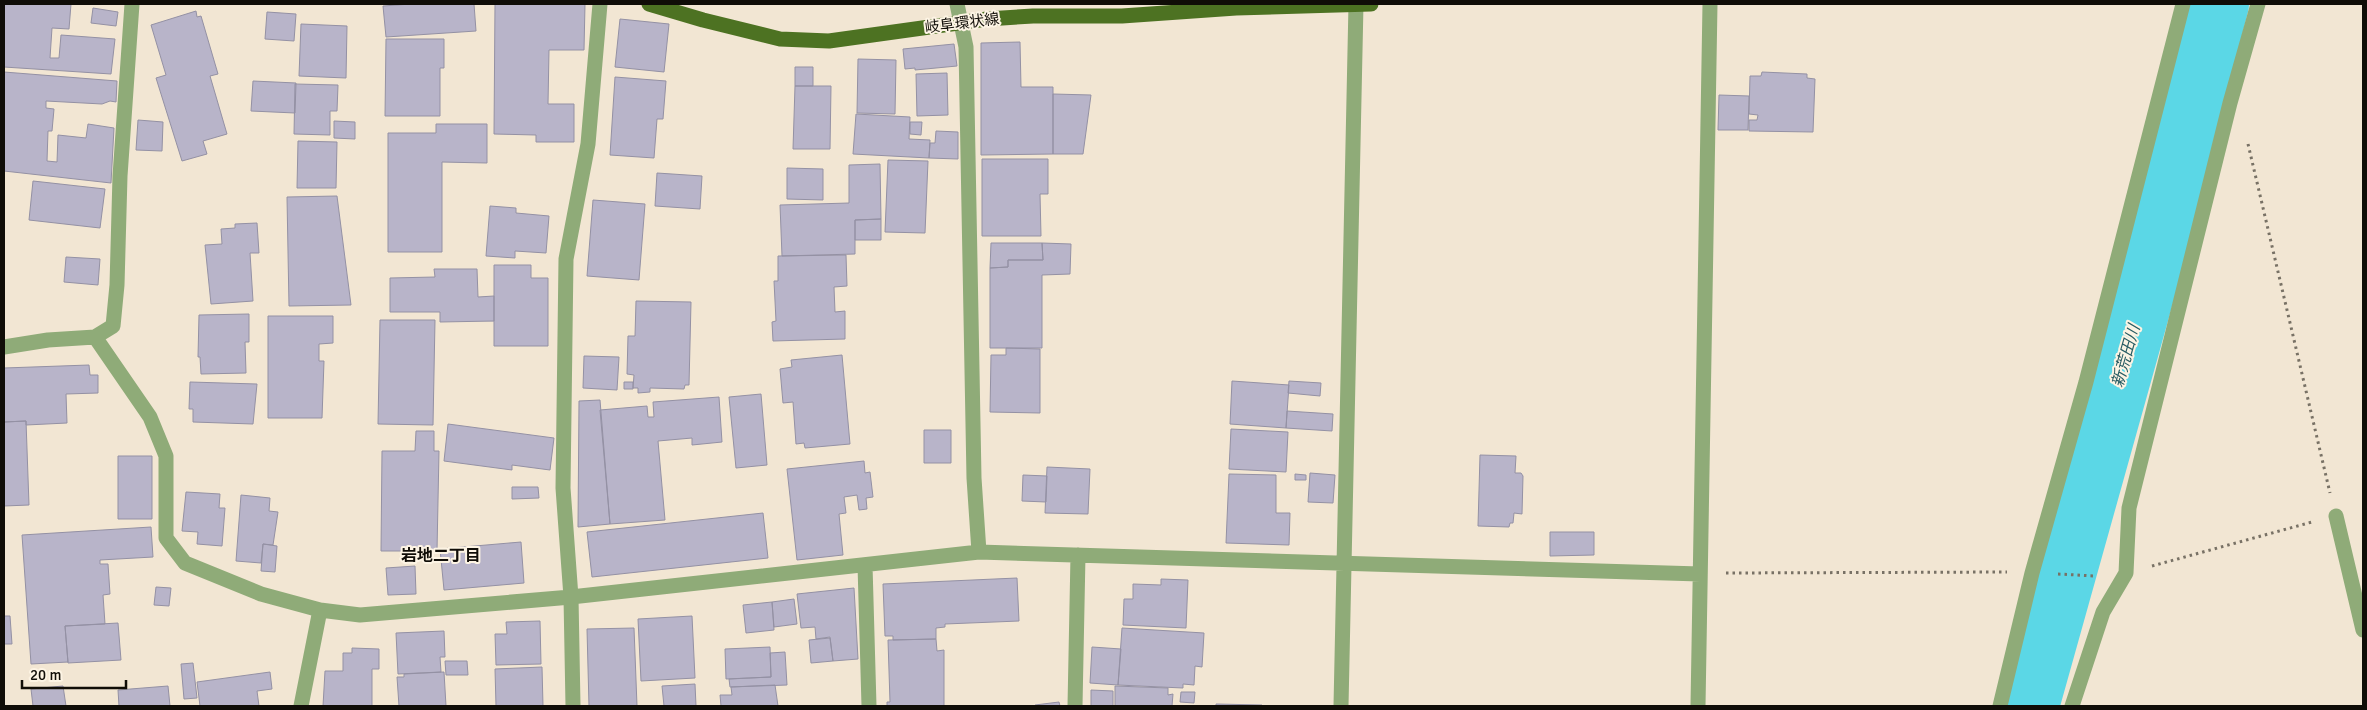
<svg xmlns="http://www.w3.org/2000/svg" width="2367" height="710" font-family="Signika,'Noto Sans JP',sans-serif">
	<rect width="100%" height="100%" fill="#f2e6d3"/>
	<g fill="none" stroke-linecap="round" stroke-linejoin="round">
		<path stroke="#5bd7e6" stroke-width="62" d="M 2028,706 L 2154,256 L 2218,4"/>
	</g>
	<path fill="#b8b4c9" stroke="#9491a4" d="M 4,4 L 71,4 L 69,29 L 52,28 L 50,58 L 59,58 L 61,35 L 115,39 L 111,74 L 4,67 Z
		M 411,4 L 474,4 L 476,31 L 386,37 L 383,6 Z
		M 495,4 L 585,4 L 584,50 L 549,50 L 548,104 L 574,104 L 574,142 L 536,142 L 536,135 L 494,134 Z
		M 93,8 L 118,12 L 116,26 L 91,23 Z
		M 196,11 L 197,17 L 201,16 L 218,74 L 210,76 L 227,134 L 203,141 L 207,154 L 182,161 L 156,78 L 166,75 L 151,25 Z
		M 267,12 L 296,14 L 294,41 L 265,39 Z
		M 620,19 L 669,24 L 664,72 L 615,67 Z
		M 301,24 L 347,26 L 346,78 L 299,76 Z
		M 386,39 L 444,39 L 444,68 L 440,68 L 440,116 L 385,116 Z
		M 1020,42 L 1021,87 L 1053,87 L 1053,154 L 981,155 L 981,43 Z
		M 954,44 L 957,66 L 915,70 L 915,68 L 905,69 L 903,49 Z
		M 858,59 L 896,60 L 895,114 L 857,113 Z
		M 795,67 L 813,67 L 813,86 L 795,86 Z
		M 4,72 L 117,81 L 116,102 L 110,101 L 102,104 L 46,101 L 46,108 L 54,109 L 52,131 L 48,131 L 47,161 L 57,162 L 58,135 L 86,138 L 88,124 L 114,128 L 111,183 L 4,171 Z
		M 1762,72 L 1807,74 L 1807,78 L 1815,79 L 1813,132 L 1749,131 L 1749,120 L 1757,120 L 1758,115 L 1749,114 L 1750,76 L 1761,76 Z
		M 947,73 L 948,115 L 917,116 L 916,74 Z
		M 615,77 L 666,81 L 663,119 L 657,119 L 654,158 L 610,155 Z
		M 253,81 L 296,83 L 295,113 L 251,111 Z
		M 295,84 L 338,85 L 337,111 L 330,111 L 330,135 L 294,134 Z
		M 795,86 L 831,86 L 830,149 L 793,149 Z
		M 1053,94 L 1091,95 L 1083,154 L 1053,154 Z
		M 1719,95 L 1749,96 L 1748,130 L 1718,130 Z
		M 856,114 L 910,117 L 909,139 L 930,140 L 929,158 L 853,154 Z
		M 138,120 L 163,122 L 162,151 L 136,150 Z
		M 334,121 L 355,122 L 355,139 L 334,138 Z
		M 910,122 L 922,122 L 921,135 L 910,134 Z
		M 436,124 L 487,124 L 487,163 L 442,162 L 442,252 L 388,252 L 388,133 L 436,133 Z
		M 936,131 L 958,132 L 958,159 L 929,158 L 930,143 L 935,143 Z
		M 298,141 L 337,142 L 336,188 L 297,188 Z
		M 982,159 L 1048,159 L 1048,194 L 1040,194 L 1041,236 L 982,236 Z
		M 888,160 L 928,161 L 925,233 L 885,232 Z
		M 880,164 L 881,219 L 855,220 L 855,254 L 782,256 L 780,205 L 849,203 L 849,165 Z
		M 787,168 L 823,169 L 823,200 L 787,199 Z
		M 657,173 L 702,176 L 700,209 L 655,206 Z
		M 33,181 L 105,189 L 100,228 L 29,220 Z
		M 337,196 L 351,305 L 289,306 L 287,197 Z
		M 593,200 L 645,204 L 639,280 L 587,276 Z
		M 490,206 L 516,208 L 516,213 L 549,216 L 546,253 L 515,251 L 515,258 L 486,256 Z
		M 881,219 L 881,240 L 855,240 L 855,220 Z
		M 257,223 L 259,253 L 250,253 L 253,301 L 211,304 L 205,245 L 222,244 L 221,229 L 235,228 L 235,224 Z
		M 991,243 L 1042,243 L 1043,260 L 1008,260 L 1008,267 L 990,268 Z
		M 1042,243 L 1071,244 L 1070,274 L 1042,275 L 1042,348 L 990,348 L 990,268 L 1008,267 L 1008,260 L 1043,260 Z
		M 846,255 L 847,286 L 834,287 L 835,312 L 845,311 L 845,339 L 773,341 L 772,322 L 776,321 L 774,281 L 778,281 L 778,256 Z
		M 66,257 L 100,259 L 98,285 L 64,282 Z
		M 494,265 L 531,265 L 531,278 L 548,278 L 548,346 L 494,346 Z
		M 434,269 L 477,269 L 478,297 L 494,296 L 494,321 L 440,322 L 440,312 L 390,312 L 390,278 L 435,277 Z
		M 636,301 L 691,302 L 689,385 L 685,385 L 684,389 L 650,388 L 650,392 L 638,393 L 638,388 L 633,388 L 634,375 L 627,374 L 628,336 L 635,336 Z
		M 249,314 L 249,342 L 245,342 L 246,373 L 201,374 L 200,357 L 198,357 L 199,315 Z
		M 268,316 L 333,316 L 333,343 L 319,344 L 319,361 L 324,361 L 322,418 L 268,418 Z
		M 380,320 L 435,320 L 433,425 L 378,424 Z
		M 1006,348 L 1040,349 L 1040,413 L 990,412 L 991,355 L 1006,355 Z
		M 842,355 L 850,444 L 805,448 L 804,443 L 796,444 L 793,402 L 783,403 L 780,369 L 792,367 L 791,360 Z
		M 584,356 L 619,357 L 617,390 L 583,388 Z
		M 89,365 L 90,375 L 98,375 L 98,393 L 66,394 L 67,423 L 26,425 L 26,421 L 4,422 L 4,368 Z
		M 1232,381 L 1289,385 L 1286,428 L 1230,424 Z
		M 1289,381 L 1321,383 L 1320,396 L 1288,393 Z
		M 190,382 L 257,384 L 253,424 L 193,422 L 193,409 L 189,409 Z
		M 624,382 L 633,382 L 633,389 L 624,389 Z
		M 761,394 L 767,465 L 736,468 L 729,397 Z
		M 719,397 L 722,442 L 692,445 L 692,438 L 658,441 L 665,520 L 610,524 L 600,410 L 647,406 L 648,417 L 654,417 L 653,402 Z
		M 600,400 L 610,524 L 578,527 L 579,401 Z
		M 1287,411 L 1333,414 L 1332,431 L 1286,428 Z
		M 26,421 L 29,505 L 4,506 L 4,422 Z
		M 448,424 L 554,438 L 550,470 L 512,465 L 512,470 L 444,461 Z
		M 1231,429 L 1288,432 L 1286,472 L 1229,469 Z
		M 924,430 L 951,430 L 951,463 L 924,463 Z
		M 416,431 L 434,431 L 434,451 L 439,451 L 437,551 L 381,551 L 382,451 L 415,451 Z
		M 1480,455 L 1516,456 L 1515,473 L 1521,473 L 1523,476 L 1522,514 L 1514,513 L 1513,523 L 1510,523 L 1509,527 L 1478,526 Z
		M 118,456 L 152,456 L 152,519 L 118,519 Z
		M 864,461 L 865,473 L 870,472 L 873,497 L 866,498 L 867,509 L 859,510 L 857,495 L 844,497 L 846,513 L 839,514 L 843,555 L 797,560 L 787,469 Z
		M 1047,467 L 1090,469 L 1088,514 L 1045,513 Z
		M 1310,473 L 1335,475 L 1333,503 L 1308,502 Z
		M 1229,474 L 1276,475 L 1276,513 L 1290,513 L 1289,545 L 1226,543 Z
		M 1295,474 L 1306,475 L 1306,480 L 1295,480 Z
		M 1023,475 L 1047,476 L 1046,502 L 1022,501 Z
		M 512,487 L 538,487 L 539,498 L 512,499 Z
		M 186,492 L 220,494 L 219,508 L 225,508 L 222,546 L 197,544 L 198,532 L 182,531 Z
		M 241,495 L 270,498 L 269,511 L 278,512 L 273,545 L 263,544 L 261,563 L 236,561 Z
		M 763,513 L 768,558 L 592,577 L 587,532 Z
		M 151,527 L 153,557 L 100,560 L 100,564 L 108,564 L 110,594 L 103,595 L 105,624 L 65,626 L 68,662 L 31,664 L 22,535 Z
		M 1550,532 L 1594,532 L 1594,555 L 1550,556 Z
		M 521,542 L 524,583 L 444,590 L 440,549 Z
		M 263,544 L 277,546 L 275,572 L 261,571 Z
		M 415,566 L 416,594 L 388,595 L 386,568 Z
		M 1017,578 L 1019,621 L 945,624 L 945,627 L 936,628 L 936,639 L 893,640 L 893,636 L 885,636 L 883,584 Z
		M 1161,579 L 1188,580 L 1186,628 L 1123,625 L 1124,599 L 1133,599 L 1133,584 L 1161,585 Z
		M 156,587 L 171,588 L 169,606 L 154,605 Z
		M 854,588 L 858,659 L 833,661 L 830,637 L 816,639 L 815,627 L 801,628 L 797,594 Z
		M 794,599 L 797,624 L 774,627 L 772,602 Z
		M 772,602 L 774,630 L 746,633 L 743,605 Z
		M 4,616 L 10,616 L 12,644 L 4,644 Z
		M 692,616 L 695,678 L 641,681 L 638,619 Z
		M 540,621 L 541,664 L 496,665 L 495,634 L 507,634 L 506,622 Z
		M 118,623 L 121,660 L 68,663 L 65,626 Z
		M 634,628 L 637,706 L 589,706 L 587,629 Z
		M 1122,628 L 1204,633 L 1202,667 L 1195,666 L 1194,685 L 1183,684 L 1183,688 L 1118,685 Z
		M 444,631 L 445,657 L 440,657 L 441,672 L 398,674 L 396,633 Z
		M 830,638 L 833,661 L 811,663 L 809,640 Z
		M 936,639 L 937,651 L 944,650 L 944,706 L 887,706 L 887,702 L 890,702 L 888,640 Z
		M 770,647 L 771,677 L 726,679 L 725,649 Z
		M 1092,647 L 1121,649 L 1118,685 L 1090,683 Z
		M 352,648 L 379,649 L 379,669 L 372,669 L 372,706 L 323,706 L 325,671 L 343,671 L 343,653 L 352,653 Z
		M 785,652 L 787,685 L 730,687 L 729,679 L 771,677 L 770,653 Z
		M 445,661 L 467,661 L 468,675 L 446,675 Z
		M 193,663 L 197,698 L 184,699 L 181,664 Z
		M 542,667 L 543,706 L 496,706 L 495,669 Z
		M 270,672 L 272,689 L 257,691 L 259,706 L 200,706 L 197,682 Z
		M 444,672 L 446,706 L 399,706 L 397,677 L 404,677 L 404,674 Z
		M 695,684 L 696,706 L 664,706 L 662,686 Z
		M 775,685 L 778,706 L 721,706 L 720,695 L 732,695 L 731,687 Z
		M 63,686 L 66,706 L 33,706 L 31,689 Z
		M 168,686 L 170,706 L 119,706 L 118,690 Z
		M 1115,686 L 1168,688 L 1168,695 L 1173,694 L 1172,706 L 1115,706 Z
		M 1091,690 L 1113,691 L 1113,706 L 1091,706 Z
		M 1181,692 L 1195,692 L 1194,703 L 1180,702 Z
		M 1059,702 L 1060,706 L 1036,706 L 1035,705 Z
		M 1216,704 L 1262,705 L 1262,706 L 1216,706 Z"/>
	<g fill="none" stroke-linecap="round" stroke-linejoin="round">
		<path stroke="#787165" stroke-width="3" stroke-dasharray="2.5 4" stroke-linecap="butt" d="M 2248,144 L 2330,493
			M 2152,566 L 2312,522
			M 1726,573 L 2007,572
			M 2058,574 L 2094,576"/>
		<path stroke="#8fab78" stroke-width="15" d="M 2336,516 L 2363,630"/>
		<path stroke="#8fab78" stroke-width="15" d="M 957,4 L 966,47 L 974,478 L 979,552
			M 95,337 L 150,417 L 166,456 L 166,538 L 185,563 L 261,594 L 320,610 L 360,615 L 571,597 L 979,552 L 1700,574
			M 4,347 L 48,340 L 95,337 L 113,326 L 117,285 L 120,176 L 132,4
			M 865,565 L 869,706
			M 301,706 L 320,610
			M 573,706 L 571,597 L 563,488 L 566,259 L 588,144 L 600,4
			M 1075,706 L 1078,555
			M 1341,706 L 1356,4
			M 1698,706 L 1710,4
			M 2000,706 L 2032,573 L 2086,382 L 2183,4
			M 2072,706 L 2103,612 L 2126,573 L 2129,508 L 2230,103 L 2258,4"/>
		<path stroke="#4d7222" stroke-width="15" d="M 649,4 L 703,20 L 780,39 L 829,41 L 987,19 L 1033,16 L 1122,16 L 1236,8 L 1371,4"/>
	</g>
	<g text-anchor="middle" dominant-baseline="central" stroke-width="4" stroke-linejoin="round" paint-order="stroke">
		<g font-size="15" fill="#100d07" stroke="#fdf4e4">
			<text transform="translate(962 23) rotate(-7)">岐阜環状線</text>
		</g>
		<g font-size="16" font-style="italic" fill="#285c63" stroke="#fdf4e4">
			<text transform="translate(2126 356) rotate(-74)">新荒田川</text>
		</g>
		<g font-size="16" font-weight="bold" fill="#100d07" stroke="#fdf4e4">
			<text x="441" y="556">岩地二丁目</text>
		</g>
	</g>
	<rect width="2367" height="710" fill="none" stroke="#100d07" stroke-width="10"/>
	<path d="M22 680v8h104v-8" fill="none" stroke="#100d07" stroke-width="2.5"/>
	<text x="30" y="680" font-size="15" fill="#100d07" stroke="#fdf4e4" stroke-width="4" paint-order="stroke">20 m</text>
</svg>
